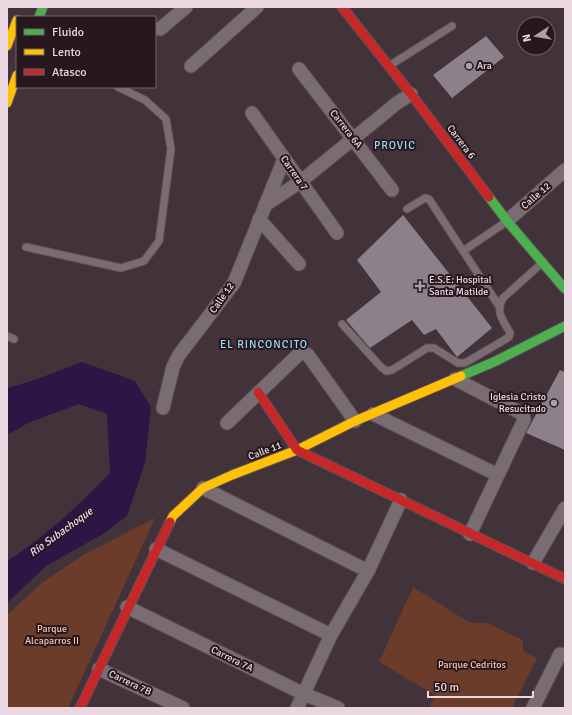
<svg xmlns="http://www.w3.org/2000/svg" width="572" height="715" font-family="Signika,sans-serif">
	<rect width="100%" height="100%" fill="#423239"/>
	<path fill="#6c3c2b" d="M 155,518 L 68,708 L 7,708 L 7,615 L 42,583 L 83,555 Z
		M 413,587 L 470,623 L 487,623 L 523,640 L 523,651 L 537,658 L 512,708 L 429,708 L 435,695 L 379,662 Z"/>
	<path fill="#2d1646" d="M 82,362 L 135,381 L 151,407 L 145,463 L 127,516 L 103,534 L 46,566 L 7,603 L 7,561 C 45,537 79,505 110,473 L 107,414 L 79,404 L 28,423 L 7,435 L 7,388 L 32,381 Z"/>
	<path fill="#8d8189" d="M 486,36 L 504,57 L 452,98 L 433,75 Z
		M 403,215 L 492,328 L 457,357 L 436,329 L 424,335 L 412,320 L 370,348 L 346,320 L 381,292 L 357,260 Z
		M 560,370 L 565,372 L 565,450 L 526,433 Z"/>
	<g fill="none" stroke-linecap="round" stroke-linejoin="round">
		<g stroke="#5e5056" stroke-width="9">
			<path id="lane" d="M 389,66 L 452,26
				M 407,209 L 425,198 L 429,199 L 499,306
				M 26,247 L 121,268 L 144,261 L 159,241 L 171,149 L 166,119 L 145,100 L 118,87
				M 463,251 L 506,222
				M 342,324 L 381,367 L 386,371 L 392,370 L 427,348 L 434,348 L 458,363 L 465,363 L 509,337 L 510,333 C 503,320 495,312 503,298 L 542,263
				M 7,336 L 14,339"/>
		</g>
		<g stroke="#5e5056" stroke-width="15">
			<path id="street" d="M 160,29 L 186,7
				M 191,66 L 257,7
				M 299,69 L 392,190
				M 252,113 L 337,233
				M 265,205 L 300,182 L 397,103 L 411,94
				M 259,219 L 299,264
				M 507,221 L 565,170
				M 455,379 L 519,412 L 523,415 L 524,420 L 470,534
				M 163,408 L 173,367 L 179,355 L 234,283 L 284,159
				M 373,414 L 498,475
				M 227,423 L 299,354 L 304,353 L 308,355 L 355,421
				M 203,488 L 368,571
				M 156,549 L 331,635
				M 533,563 L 565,508
				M 127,607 L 304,694 L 338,708
				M 99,669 L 183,708
				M 297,708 L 331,635 L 368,571 L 401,500
				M 533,708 L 560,654 L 565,656"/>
		</g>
		<g stroke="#5e5056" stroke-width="11">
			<path id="fast" d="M 39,17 L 43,7
				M 489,197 L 507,221 L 565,289
				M 461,376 L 496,361 L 565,326"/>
		</g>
		<g stroke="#5e5056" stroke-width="11">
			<path id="slow" d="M 7,46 L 17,20
				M 7,103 L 17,75
				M 170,522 L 173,516 L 203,488 L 232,475 L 297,450 L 355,421 L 461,376"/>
		</g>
		<g stroke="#5e5056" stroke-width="11">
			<path id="jam" d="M 342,7 L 411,94 L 489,197
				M 258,392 L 297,450 L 565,579
				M 80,708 L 170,522"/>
		</g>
		<use href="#lane" stroke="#796c72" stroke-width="7"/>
		<use href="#street" stroke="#796c72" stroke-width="13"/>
		<use href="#fast" stroke="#4caf50" stroke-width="9"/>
		<use href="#slow" stroke="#ffc107" stroke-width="9"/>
		<use href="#jam" stroke="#c62828" stroke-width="9"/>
	</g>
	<g fill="#b09da5" stroke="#26181e" stroke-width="1.5">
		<circle cx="469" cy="66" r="4"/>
		<path d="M418 280h4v4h4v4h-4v4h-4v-4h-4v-4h4z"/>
		<circle cx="554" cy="403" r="4"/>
	</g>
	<g text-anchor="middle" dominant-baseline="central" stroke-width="4" stroke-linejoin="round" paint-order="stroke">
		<g font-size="10" fill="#ebd7df" stroke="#26181e" text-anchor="start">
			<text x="477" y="66">Ara</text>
			<text x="429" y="280">E.S.E. Hospital<tspan x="429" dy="12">Santa Matilde</tspan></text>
			<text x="546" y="397" text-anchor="end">Iglesia Cristo<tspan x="546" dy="12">Resucitado</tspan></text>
		</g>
		<g font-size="10" fill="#ebd7df" stroke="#26181e">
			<text transform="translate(346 129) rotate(52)">Carrera 6A</text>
			<text transform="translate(461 142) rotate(53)">Carrera 6</text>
			<text transform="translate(294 173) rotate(55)">Carrera 7</text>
			<text transform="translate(536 196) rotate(-41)">Calle 12</text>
			<text transform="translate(222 298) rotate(-55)">Calle 12</text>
			<text transform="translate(265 451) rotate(-21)">Calle 11</text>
			<text transform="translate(232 659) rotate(26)">Carrera 7A</text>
			<text transform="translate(130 683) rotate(25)">Carrera 7B</text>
		</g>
		<g font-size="10" fill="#fbc0aa" stroke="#26181e">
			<text x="52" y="629">Parque<tspan x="52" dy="12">Alcaparros II</tspan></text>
			<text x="472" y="665">Parque Cedritos</text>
		</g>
		<g font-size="11" letter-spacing="1" fill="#99defb" stroke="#26181e">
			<text x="395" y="145">PROVIC</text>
			<text x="264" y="344">EL RINCONCITO</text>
		</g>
		<g font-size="11" font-style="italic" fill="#e7dafd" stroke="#26181e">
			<text transform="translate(61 532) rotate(-36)">Río Subachoque</text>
		</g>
	</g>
	<rect width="572" height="715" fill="none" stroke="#ebd7df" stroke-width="16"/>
	<rect x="16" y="16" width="140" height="72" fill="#26181e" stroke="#75646b"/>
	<rect x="24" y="29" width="20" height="6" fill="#4caf50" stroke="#75646b"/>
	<text x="52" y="36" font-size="12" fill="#ebd7df">Fluido</text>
	<rect x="24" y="49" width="20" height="6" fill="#ffc107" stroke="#75646b"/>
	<text x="52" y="56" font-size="12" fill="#ebd7df">Lento</text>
	<rect x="24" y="69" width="20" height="6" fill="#c62828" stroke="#75646b"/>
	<text x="52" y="76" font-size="12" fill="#ebd7df">Atasco</text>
	<g transform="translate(536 36) rotate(258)"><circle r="19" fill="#26181e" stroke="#75646b"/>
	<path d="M0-3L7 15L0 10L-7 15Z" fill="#b09da5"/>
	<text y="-6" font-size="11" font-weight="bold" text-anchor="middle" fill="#ebd7df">N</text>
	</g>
	<path d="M428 691v6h105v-6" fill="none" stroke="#ebd7df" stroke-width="2"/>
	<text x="434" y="691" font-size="12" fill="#ebd7df" stroke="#26181e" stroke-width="3" paint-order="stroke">50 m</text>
</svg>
